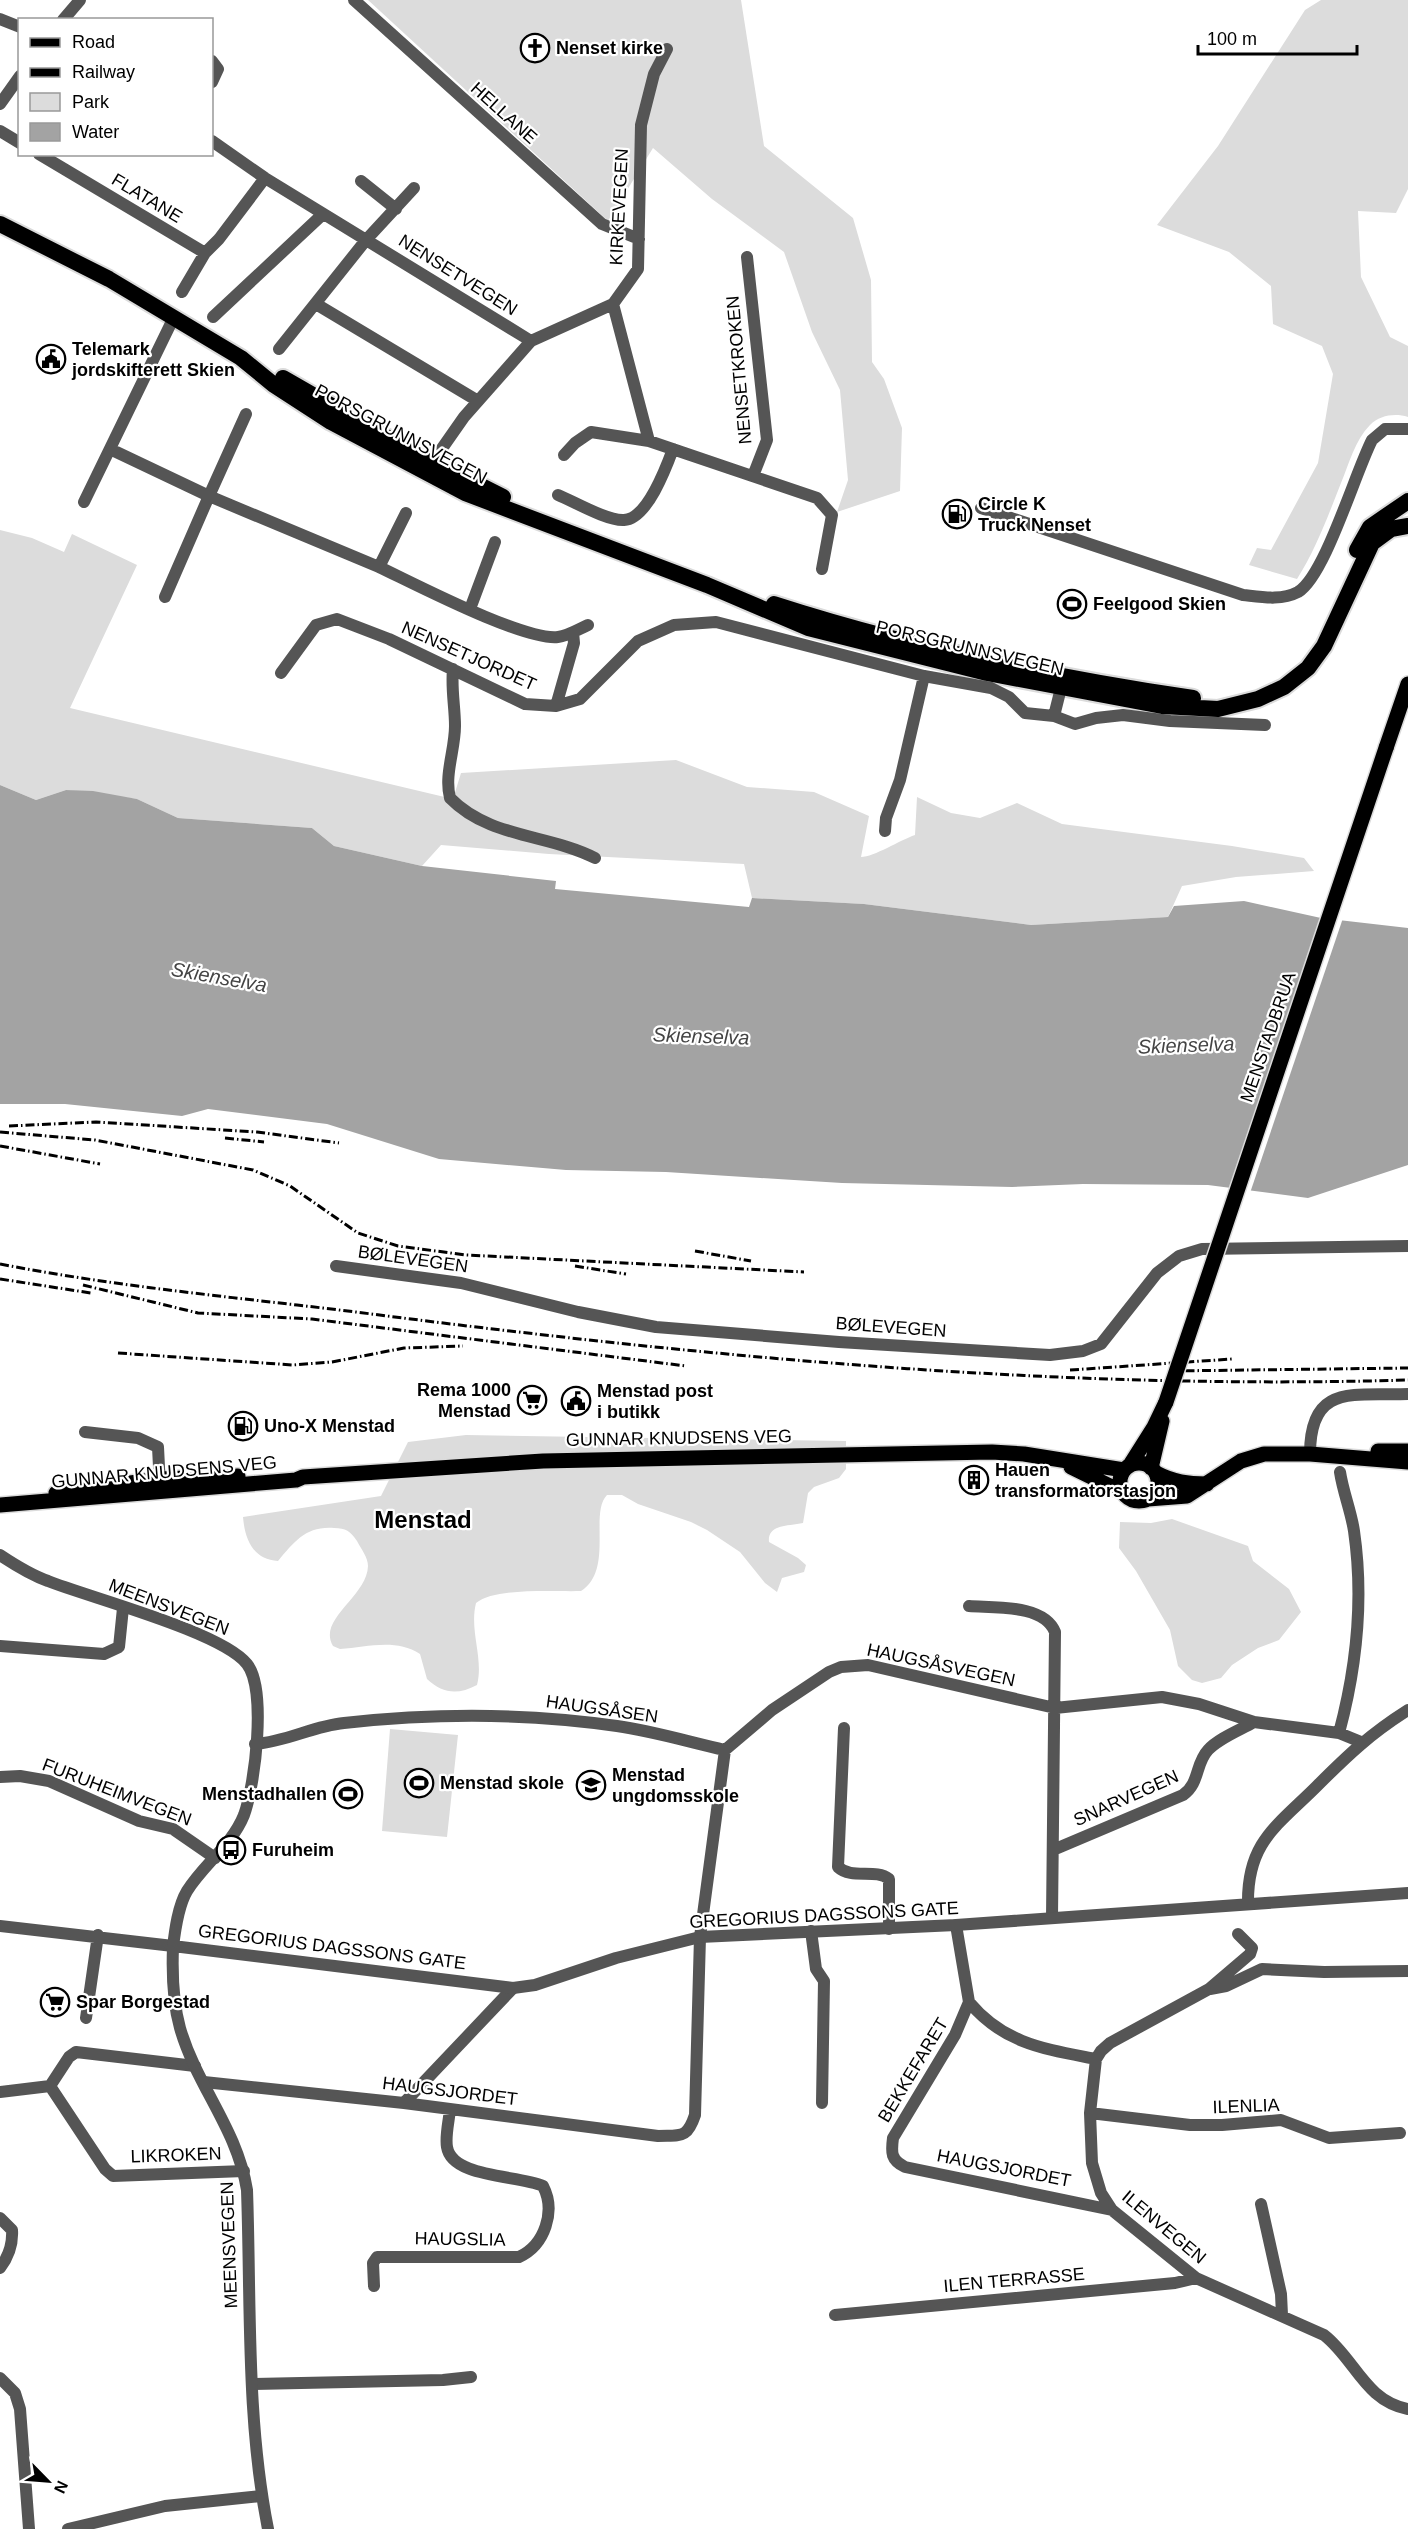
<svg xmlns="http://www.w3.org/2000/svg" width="1408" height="2529" font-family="Arial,sans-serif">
	<rect width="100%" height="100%" fill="#fff"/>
	<path fill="#dcdcdc" d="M 368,0 L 741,0 L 764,146 L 853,218 L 871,280 L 872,362 L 884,379 L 902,428 L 900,491 L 837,512 L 848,480 L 840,390 L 812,332 L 784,252 L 712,199 L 653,148 L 608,221 Z
		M 1321,0 L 1408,0 L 1408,189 L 1396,213 L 1358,211 L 1361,277 L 1390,337 L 1408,346 L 1408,417 C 1395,413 1380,415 1370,425 C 1355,440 1349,464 1341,483 C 1328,516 1316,549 1297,579 L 1249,565 L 1257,548 L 1271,550 L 1318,463 L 1333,374 L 1322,346 L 1273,324 L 1271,286 L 1229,252 L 1157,225 L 1218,146 L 1305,10 Z
		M 0,530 L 32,538 L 64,552 L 72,534 L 137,565 L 70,708 L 453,799 L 461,773 L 676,760 L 747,787 L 814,792 L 869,816 L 861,857 C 874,857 900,840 915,835 L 917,797 L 951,813 L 980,818 L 1017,803 L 1062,824 L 1232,846 L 1304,858 L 1314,871 L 1236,877 L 1182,886 L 1168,917 L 1031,925 L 864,904 L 752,898 L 744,864 L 549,854 L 441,845 L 422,866 L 334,846 L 312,828 L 178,818 L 137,799 L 66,790 L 36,800 L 0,785 Z
		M 466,1435 L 846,1441 L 846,1469 L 839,1478 L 814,1487 L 808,1493 L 803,1523 C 790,1526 767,1524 769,1542 L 798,1558 L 806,1565 L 804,1572 L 782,1578 L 777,1592 L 765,1583 L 740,1552 L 707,1530 L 691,1522 L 638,1504 L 622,1495 L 607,1495 C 589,1513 614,1570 581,1591 C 555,1592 496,1587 476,1603 C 469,1631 484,1658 477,1685 C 458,1695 443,1694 427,1679 L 420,1654 C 396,1638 367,1647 340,1649 L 333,1646 C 317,1619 367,1597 368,1566 C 368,1557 361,1549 357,1541 C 350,1531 346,1528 334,1528 C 306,1526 295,1541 278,1561 C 253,1559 245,1540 243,1517 L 381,1496 L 408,1442 Z
		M 1172,1519 L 1248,1546 L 1253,1561 L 1289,1589 L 1301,1612 L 1279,1640 L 1258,1648 L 1232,1665 L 1221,1678 L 1202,1683 L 1192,1680 L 1178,1666 L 1170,1630 L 1136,1571 L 1119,1548 L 1120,1522 L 1151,1523 Z
		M 390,1729 L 458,1735 L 447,1837 L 382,1831 Z"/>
	<path fill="#a3a3a3" d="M 0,785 L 36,800 L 66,790 L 93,791 L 137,799 L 178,818 L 312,828 L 334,846 L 422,866 L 556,881 L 555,889 L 749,907 L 752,898 L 864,904 L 1031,925 L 1168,917 L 1174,906 L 1244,901 L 1321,918 L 1408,928 L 1408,1165 L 1308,1198 L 1208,1185 L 1083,1184 L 1012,1187 L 842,1183 L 666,1172 L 566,1170 L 439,1159 L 327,1124 L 208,1109 L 182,1116 L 65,1104 L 0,1104 Z"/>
	<path fill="#fff" d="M 1323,916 L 1343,918 L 1250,1193 L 1230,1191 Z"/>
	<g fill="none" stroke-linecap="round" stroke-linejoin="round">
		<g stroke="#dbdbdb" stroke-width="18">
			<path id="primary" d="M 1386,748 L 1408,684
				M 1378,1451 L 1408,1451
				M1120 1482a19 19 0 1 1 38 0a19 19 0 1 1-38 0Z
				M 1130,1465 L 1154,1427 L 1166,1402
				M 1071,1467 L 1122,1492
				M 1151,1468 L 1162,1421
				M 1156,1473 C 1173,1482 1188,1484 1207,1484
				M 56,1493 L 160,1479 L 238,1476
				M 1148,1499 L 1187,1496 L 1241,1461 L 1264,1454 L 1310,1454 L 1408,1462
				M 0,1505 L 296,1480 L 303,1477 L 543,1461 L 992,1452 L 1024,1454 L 1124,1470"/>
		</g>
		<g stroke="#dbdbdb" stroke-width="20">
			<path id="trunk" d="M 0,224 L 109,279 L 241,358 L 274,385 L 331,422 L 465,493 L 707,585 L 808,628 L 987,673 L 1162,706 L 1218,709 L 1258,699 L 1284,687 L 1308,668 L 1324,646 L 1372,543 L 1391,529 L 1408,526
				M 283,378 L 398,444 L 503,497
				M 1357,550 L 1370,527 L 1408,501
				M 774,604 C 910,648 1052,677 1193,698"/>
		</g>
		<path stroke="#555" stroke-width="12" d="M 354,0 L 602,224 L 639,239
			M 0,19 L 20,27
			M 63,20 L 80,0
			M 212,61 L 218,69 L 212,82
			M 0,104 L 20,76
			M 0,131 L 20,143
			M 212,141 L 265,178 L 531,341
			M 39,154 L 205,253
			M 361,181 L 396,209
			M 747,257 L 767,440 L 753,476
			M 182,292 L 205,253 L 219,239 L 265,178
			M 316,304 L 478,401
			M 613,304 L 649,441 L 817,498 L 832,515 L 822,569
			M 213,317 L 323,214
			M 279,349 L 366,240 L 414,188
			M 246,414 L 209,496 L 379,567 L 406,513
			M 110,449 L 209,496 L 165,597
			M 564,455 L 575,443 L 591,432 L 649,441
			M 429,467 L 464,417 L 531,341 L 613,304 L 638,269 L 641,125 L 654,74 L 667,49
			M 558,495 C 575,502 607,521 624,520 C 647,519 666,468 673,449
			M 84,502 L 174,317
			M 981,508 L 1243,595 C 1261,597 1281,601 1298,592 C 1325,576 1355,473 1372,440 L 1385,429 L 1408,429
			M 379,567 C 415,584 524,641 558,637 C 568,636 579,629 588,625
			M 470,609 L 495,542
			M 453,669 C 451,689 455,707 455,726 C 455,750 444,775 450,798 C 489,838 548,834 595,858
			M 281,673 L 316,625 L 337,619 L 389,639 L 525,704 L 556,706 L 580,699 L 638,641 L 674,625 L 716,622 L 924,676 L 991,688 L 1009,697 L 1025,713 L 1054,716 L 1075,724 L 1096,718 L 1123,715 L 1170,721 L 1265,725
			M 556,706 L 574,643 L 573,632
			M 1054,716 L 1063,680
			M 885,831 L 886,818 L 900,780 L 924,676
			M 336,1266 L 461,1283 L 578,1312 L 656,1327 L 839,1342 L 1050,1355 L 1083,1351 L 1101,1344 L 1157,1273 L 1179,1256 L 1202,1249 L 1408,1246
			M 85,1432 L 138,1438 L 158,1447 L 160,1487
			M 1310,1454 C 1310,1383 1353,1396 1408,1394
			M 969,1606 C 994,1608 1044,1604 1055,1632 L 1052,1918
			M 0,1646 L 104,1654 L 119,1647 L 123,1608
			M 844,1728 L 838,1867 C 852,1880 875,1868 889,1879 L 889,1929
			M 1339,1733 C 1357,1666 1364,1600 1354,1531 C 1351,1511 1343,1492 1340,1472
			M 255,1744 C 286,1742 313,1726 344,1723 C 435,1713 527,1713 617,1726 C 653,1731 689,1742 725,1750
			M 0,1777 L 20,1776 L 49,1781 L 139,1821 L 173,1829 L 215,1858
			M 1053,1850 L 1183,1795 C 1200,1783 1195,1764 1208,1750 C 1219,1738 1240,1730 1254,1722
			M 956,1925 L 969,2002 L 955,2035 L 893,2138 C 891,2153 891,2160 905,2167 L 1112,2210
			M 0,1926 L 173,1946
			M 811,1931 L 816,1969 L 824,1981 L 822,2103
			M 1238,1934 L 1252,1948 L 1250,1954 L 1209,1989 L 1110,2043 L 1101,2051 L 1096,2059 L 1090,2113 L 1092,2163 L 1101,2193 L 1112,2210 L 1196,2278 L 1324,2335 C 1355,2359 1365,2401 1408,2409
			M 1210,1989 L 1226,1986 L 1262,1969 L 1324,1972 L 1408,1971
			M 969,2002 C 1004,2044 1045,2049 1096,2059
			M 86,2018 L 98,1935
			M 204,2082 L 404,2103 L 658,2136 C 681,2135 687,2139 695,2115 L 700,1937 L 725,1750 L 772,1710 L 829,1672 L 841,1667 L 868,1665 L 1055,1708 L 1162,1697 L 1199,1704 L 1254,1722 L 1339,1733 L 1361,1742
			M 50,2086 L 105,2169 L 113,2176 L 244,2171
			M 0,2092 L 50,2086 L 69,2057 L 76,2052 L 195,2066
			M 404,2103 L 513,1988
			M 1090,2113 L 1190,2125 L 1222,2125 L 1281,2120 L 1329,2138 L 1400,2133
			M 1261,2204 L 1281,2294 L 1282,2315
			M 0,2218 L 12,2230 C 13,2245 9,2256 0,2268
			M 374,2286 L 373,2263 L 377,2257 L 519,2257 C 545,2245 556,2211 543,2186 C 518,2175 452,2178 447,2147 C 445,2136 449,2121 450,2109
			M 835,2315 L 1175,2283 L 1196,2278
			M 0,2378 L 15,2393 L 20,2409 L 29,2529
			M 253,2384 L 443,2380 L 471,2377
			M 68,2529 L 165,2506 L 261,2496"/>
		<path stroke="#555" stroke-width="12" d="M 0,1555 C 15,1565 31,1575 48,1581 C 91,1598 222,1632 247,1664 C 267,1689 255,1785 244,1815 C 232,1845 204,1864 187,1891 C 178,1906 175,1930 173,1947 C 172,1973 173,2003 180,2028 C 197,2087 237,2128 247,2190 C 251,2303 246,2418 268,2529
			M 1248,1904 C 1247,1842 1277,1826 1317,1786 C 1348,1755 1370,1734 1408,1710
			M 173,1946 L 513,1988 L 535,1985 L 616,1958 L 700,1937 L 956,1925 L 1408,1893"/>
		<use href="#primary" stroke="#000" stroke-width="15"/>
		<use href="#trunk" stroke="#000" stroke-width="16"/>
		<path stroke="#000" stroke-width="3" stroke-dasharray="9 3 1.5 3" stroke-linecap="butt" d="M 9,1126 L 96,1122 L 257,1132 L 339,1143
			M 0,1132 L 95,1140 L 253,1170 L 290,1186 L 358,1233 L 398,1246 L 466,1255 L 804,1272
			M 225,1138 L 264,1142
			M 0,1146 L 100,1164
			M 695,1251 L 751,1261
			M 0,1264 C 128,1289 258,1299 387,1316 C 726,1359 1066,1390 1408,1380
			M 575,1266 L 626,1274
			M 0,1279 L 91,1293
			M 83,1285 L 198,1313 L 312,1319 L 686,1366
			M 118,1353 L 293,1365 L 332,1362 L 404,1348 L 463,1346
			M 1070,1370 L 1232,1359
			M 1169,1371 L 1408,1368"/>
		<g stroke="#dbdbdb" stroke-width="18" stroke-linecap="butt">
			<path id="primary-bridge" d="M 1166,1402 L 1386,748"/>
		</g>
		<use href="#primary-bridge" stroke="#000" stroke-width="15"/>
	</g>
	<defs>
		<g id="church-ring" transform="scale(1.5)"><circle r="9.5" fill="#fff" stroke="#000" stroke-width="1.5"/><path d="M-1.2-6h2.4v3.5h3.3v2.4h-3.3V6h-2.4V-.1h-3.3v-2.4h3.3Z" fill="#000"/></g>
		<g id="civic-ring" transform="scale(1.5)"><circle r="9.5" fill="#fff" stroke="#000" stroke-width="1.5"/><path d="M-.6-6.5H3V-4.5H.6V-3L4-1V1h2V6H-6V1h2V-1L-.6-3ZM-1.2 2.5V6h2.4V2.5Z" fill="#000"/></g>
		<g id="fuel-ring" transform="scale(1.5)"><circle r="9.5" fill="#fff" stroke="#000" stroke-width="1.5"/><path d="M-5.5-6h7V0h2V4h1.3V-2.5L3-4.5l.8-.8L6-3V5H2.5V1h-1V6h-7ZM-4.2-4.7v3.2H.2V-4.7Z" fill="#000"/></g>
		<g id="stadium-ring" transform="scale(1.5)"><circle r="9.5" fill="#fff" stroke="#000" stroke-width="1.5"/><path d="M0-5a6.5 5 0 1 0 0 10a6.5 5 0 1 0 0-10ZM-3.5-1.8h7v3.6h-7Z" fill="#000"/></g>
		<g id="supermarket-ring" transform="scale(1.5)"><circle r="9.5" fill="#fff" stroke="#000" stroke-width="1.5"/><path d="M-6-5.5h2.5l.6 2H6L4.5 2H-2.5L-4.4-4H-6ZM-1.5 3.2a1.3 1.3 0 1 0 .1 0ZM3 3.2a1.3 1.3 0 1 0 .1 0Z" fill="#000"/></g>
		<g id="building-ring" transform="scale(1.5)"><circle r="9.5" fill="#fff" stroke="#000" stroke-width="1.5"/><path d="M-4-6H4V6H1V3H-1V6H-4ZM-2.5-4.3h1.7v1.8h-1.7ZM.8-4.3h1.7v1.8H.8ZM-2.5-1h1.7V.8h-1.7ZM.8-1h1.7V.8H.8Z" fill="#000"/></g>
		<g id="school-ring" transform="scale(1.5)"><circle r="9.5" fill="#fff" stroke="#000" stroke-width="1.5"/><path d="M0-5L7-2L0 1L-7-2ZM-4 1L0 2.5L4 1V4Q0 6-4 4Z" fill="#000"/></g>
		<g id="bus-ring" transform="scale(1.5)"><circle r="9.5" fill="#fff" stroke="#000" stroke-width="1.5"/><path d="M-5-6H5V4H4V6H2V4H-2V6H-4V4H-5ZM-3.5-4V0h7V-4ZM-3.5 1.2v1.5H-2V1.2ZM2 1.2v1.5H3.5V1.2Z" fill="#000"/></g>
	</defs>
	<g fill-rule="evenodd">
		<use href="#church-ring" x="535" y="48"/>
		<use href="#civic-ring" x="51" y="359"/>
		<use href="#fuel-ring" x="957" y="514"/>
		<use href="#stadium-ring" x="1072" y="604"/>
		<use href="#supermarket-ring" x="532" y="1400"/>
		<use href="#civic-ring" x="576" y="1401"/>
		<use href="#fuel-ring" x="243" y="1426"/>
		<use href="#building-ring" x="974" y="1480"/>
		<use href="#stadium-ring" x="419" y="1783"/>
		<use href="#school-ring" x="591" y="1785"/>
		<use href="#stadium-ring" x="348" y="1794"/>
		<use href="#bus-ring" x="231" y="1850"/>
		<use href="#supermarket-ring" x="55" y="2002"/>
	</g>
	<g text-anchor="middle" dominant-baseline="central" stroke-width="4.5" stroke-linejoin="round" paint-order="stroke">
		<g font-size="18" font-weight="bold" fill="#000" stroke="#fff" text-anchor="start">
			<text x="556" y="48">Nenset kirke</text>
			<text x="72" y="349">Telemark<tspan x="72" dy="21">jordskifterett Skien</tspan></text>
			<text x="978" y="504">Circle K<tspan x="978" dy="21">Truck Nenset</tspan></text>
			<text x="1093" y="604">Feelgood Skien</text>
			<text x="511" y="1390" text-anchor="end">Rema 1000<tspan x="511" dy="21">Menstad</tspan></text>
			<text x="597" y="1391">Menstad post<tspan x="597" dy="21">i butikk</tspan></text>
			<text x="264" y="1426">Uno-X Menstad</text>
			<text x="995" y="1470">Hauen<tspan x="995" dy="21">transformatorstasjon</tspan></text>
			<text x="612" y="1775">Menstad<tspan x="612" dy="21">ungdomsskole</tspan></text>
			<text x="440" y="1783">Menstad skole</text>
			<text x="327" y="1794" text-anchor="end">Menstadhallen</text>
			<text x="252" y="1850">Furuheim</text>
			<text x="76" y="2002">Spar Borgestad</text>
		</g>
		<g font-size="18" fill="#000" stroke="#fff">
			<text transform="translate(504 113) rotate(42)">HELLANE</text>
			<text transform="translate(147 198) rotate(31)">FLATANE</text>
			<text transform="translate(619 207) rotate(-87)">KIRKEVEGEN</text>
			<text transform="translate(458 275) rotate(32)">NENSETVEGEN</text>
			<text transform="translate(739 370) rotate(-95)">NENSETKROKEN</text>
			<text transform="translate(401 434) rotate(28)">PORSGRUNNSVEGEN</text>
			<text transform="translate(970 648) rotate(13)">PORSGRUNNSVEGEN</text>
			<text transform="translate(469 656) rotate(24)">NENSETJORDET</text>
			<text transform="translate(1268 1037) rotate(-71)">MENSTADBRUA</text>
			<text transform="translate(413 1259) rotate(8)">BØLEVEGEN</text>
			<text transform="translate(891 1327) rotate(4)">BØLEVEGEN</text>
			<text transform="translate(679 1438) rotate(-1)">GUNNAR KNUDSENS VEG</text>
			<text transform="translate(164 1472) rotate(-5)">GUNNAR KNUDSENS VEG</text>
			<text transform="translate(169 1607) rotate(21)">MEENSVEGEN</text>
			<text transform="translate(941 1665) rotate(12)">HAUGSÅSVEGEN</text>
			<text transform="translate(602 1709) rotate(8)">HAUGSÅSEN</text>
			<text transform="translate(117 1792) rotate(21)">FURUHEIMVEGEN</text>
			<text transform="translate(1126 1798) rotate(-24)">SNARVEGEN</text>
			<text transform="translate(824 1915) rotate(-3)">GREGORIUS DAGSSONS GATE</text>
			<text transform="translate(332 1947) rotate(7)">GREGORIUS DAGSSONS GATE</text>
			<text transform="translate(913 2070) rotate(-59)">BEKKEFARET</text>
			<text transform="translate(450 2091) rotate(7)">HAUGSJORDET</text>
			<text transform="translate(1246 2106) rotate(-2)">ILENLIA</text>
			<text transform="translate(176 2155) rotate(-2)">LIKROKEN</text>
			<text transform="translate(1004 2168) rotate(11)">HAUGSJORDET</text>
			<text transform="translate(1164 2227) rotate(40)">ILENVEGEN</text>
			<text transform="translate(460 2239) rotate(1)">HAUGSLIA</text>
			<text transform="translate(229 2245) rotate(-92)">MEENSVEGEN</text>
			<text transform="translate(1014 2280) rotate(-5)">ILEN TERRASSE</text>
		</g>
		<g font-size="20" font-style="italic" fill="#444" stroke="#fff">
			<text transform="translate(219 977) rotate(10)">Skienselva</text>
			<text transform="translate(701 1036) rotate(2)">Skienselva</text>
			<text transform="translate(1186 1045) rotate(-2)">Skienselva</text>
		</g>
		<g font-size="24" font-weight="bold" fill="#000" stroke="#fff">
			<text x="423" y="1519">Menstad</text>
		</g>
	</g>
	<rect x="18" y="18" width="195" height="138" fill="#ffffff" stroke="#999999" stroke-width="1.5"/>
	<rect x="30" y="38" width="30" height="9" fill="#000000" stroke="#999999" stroke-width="1.5"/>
	<text x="72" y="48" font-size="18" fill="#000000">Road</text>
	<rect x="30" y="68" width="30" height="9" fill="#000000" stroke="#999999" stroke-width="1.5"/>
	<text x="72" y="78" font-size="18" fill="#000000">Railway</text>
	<rect x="30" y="93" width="30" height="18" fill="#dcdcdc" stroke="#999999" stroke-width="1.5"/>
	<text x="72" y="108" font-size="18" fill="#000000">Park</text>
	<rect x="30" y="123" width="30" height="18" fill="#a3a3a3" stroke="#999999" stroke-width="1.5"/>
	<text x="72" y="138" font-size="18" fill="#000000">Water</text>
	<g transform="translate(48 2481) rotate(115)" stroke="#ffffff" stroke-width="4.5" paint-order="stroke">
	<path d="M0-4.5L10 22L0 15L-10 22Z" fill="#000000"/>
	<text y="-9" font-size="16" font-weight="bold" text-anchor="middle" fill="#000000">N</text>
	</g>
	<path d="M1198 45v9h159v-9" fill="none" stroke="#000000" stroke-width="3"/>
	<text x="1207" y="45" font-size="18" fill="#000000" stroke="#ffffff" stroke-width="4.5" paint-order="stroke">100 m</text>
</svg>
